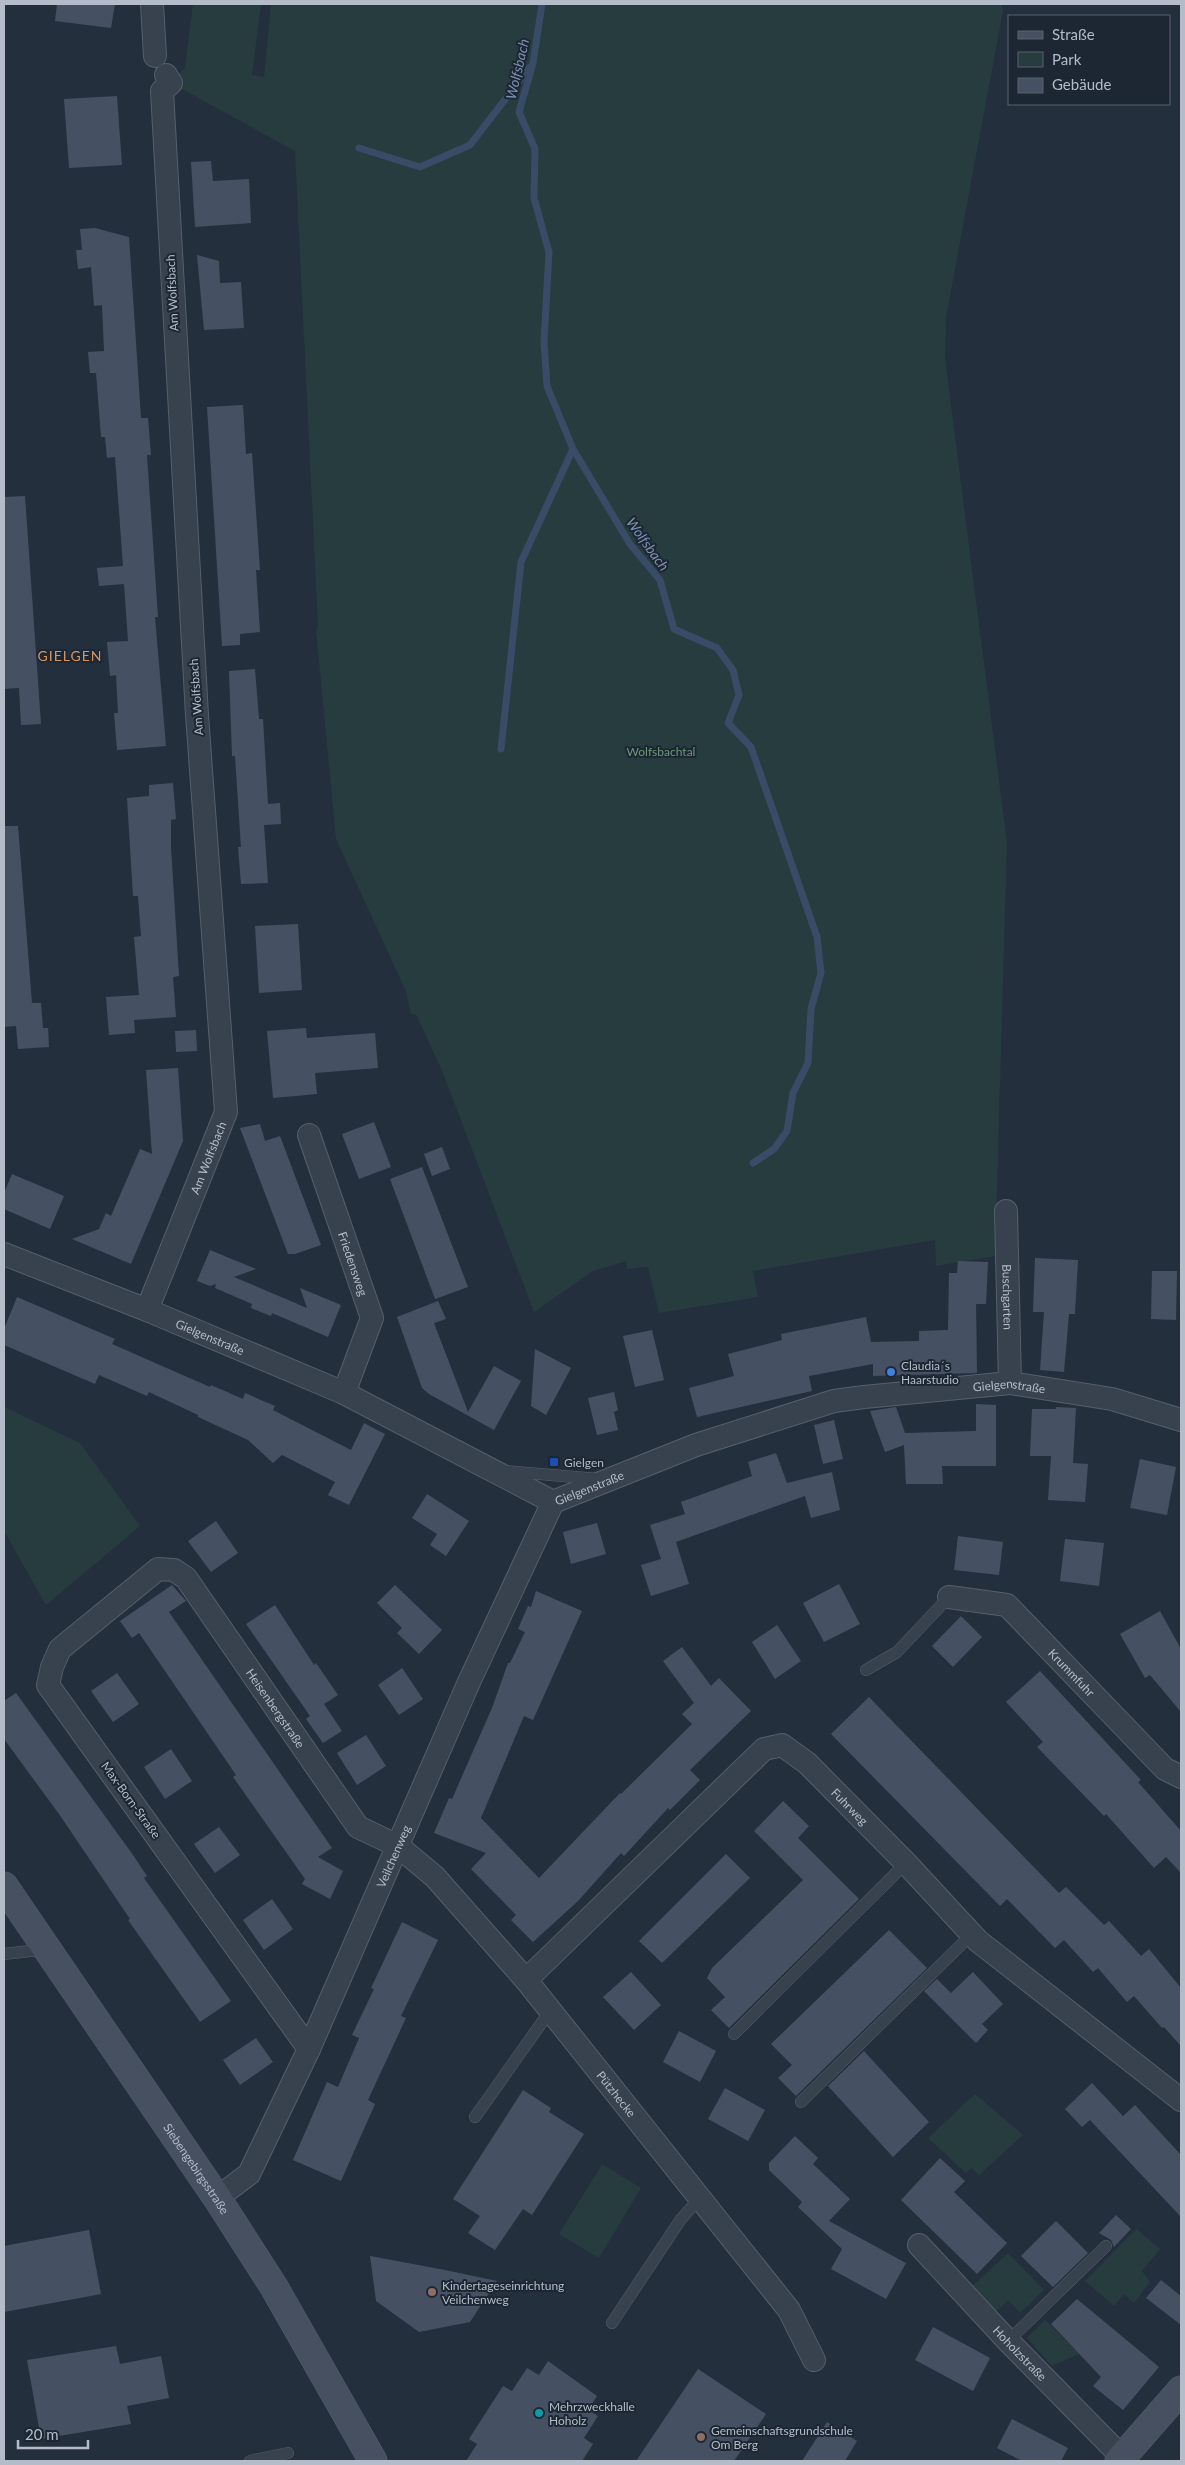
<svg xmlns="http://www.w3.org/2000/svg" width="1185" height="2465" font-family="Lato,sans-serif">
	<rect width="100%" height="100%" fill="#242f3e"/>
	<path fill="#263c3f" d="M 193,4 L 261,4 L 252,75 L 264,77 L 271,4 L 1001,4 L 1003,11 L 946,317 L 945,358 L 1007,843 L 995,1256 L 936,1266 L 935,1240 L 753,1271 L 758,1297 L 659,1313 L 648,1267 L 627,1269 L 627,1261 L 593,1271 L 534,1312 L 443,1073 L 416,1014 L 411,1014 L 406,991 L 336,839 L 316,629 L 318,628 L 295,151 L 171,83 L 185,67 Z
		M 4,1407 L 80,1443 L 140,1526 L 46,1605 L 4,1531 Z
		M 975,2094 L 1023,2135 L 979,2175 L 971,2168 L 966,2173 L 928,2138 Z
		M 602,2164 L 641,2188 L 599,2258 L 559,2234 Z
		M 1136,2229 L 1160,2249 L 1142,2271 L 1150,2282 L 1134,2303 L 1124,2294 L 1114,2306 L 1085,2281 Z
		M 1008,2253 L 1044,2290 L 1020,2313 L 1008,2300 L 990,2318 L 966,2292 Z
		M 1045,2320 L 1079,2354 L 1052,2366 L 1027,2338 Z"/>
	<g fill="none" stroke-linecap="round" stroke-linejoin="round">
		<path stroke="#394c67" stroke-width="7" d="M 542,4 L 533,63 L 519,112 L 535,149 L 534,198 L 549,252 L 544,342 L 547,386 L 573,449 L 630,544 L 660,580 L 674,629 L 717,648 L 733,670 L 739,695 L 728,723 L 751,747 L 817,937 L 821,973 L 811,1009 L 808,1063 L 793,1093 L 787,1131 L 774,1149 L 753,1163
			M 359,148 L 420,167 L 470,145 L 530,67
			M 501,749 L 521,562 L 573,449"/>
	</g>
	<path fill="#455162" d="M 57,4 L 115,4 L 111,28 L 55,21 Z
		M 117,96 L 122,165 L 69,168 L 64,99 Z
		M 211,161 L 213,181 L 249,179 L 251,223 L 195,227 L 191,162 Z
		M 95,228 L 129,237 L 141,418 L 148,418 L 151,455 L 147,455 L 158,617 L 155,617 L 166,746 L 117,750 L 114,713 L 118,713 L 116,675 L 110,676 L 107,642 L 128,641 L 124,584 L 99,586 L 97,568 L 123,566 L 115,457 L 107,458 L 105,437 L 101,437 L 96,373 L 90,373 L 88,352 L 104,351 L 102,305 L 94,306 L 91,267 L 78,269 L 76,250 L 82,250 L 80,229 Z
		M 197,255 L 219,261 L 220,283 L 241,282 L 244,328 L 204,330 Z
		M 243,405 L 246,454 L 252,453 L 260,570 L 256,570 L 260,632 L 240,634 L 240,645 L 222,646 L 207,407 Z
		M 25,496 L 41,724 L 21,725 L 19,688 L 4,689 L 4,497 Z
		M 255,669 L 259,719 L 263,719 L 268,804 L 280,803 L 281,824 L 264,825 L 268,883 L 241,884 L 238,847 L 241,847 L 235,756 L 232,756 L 229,671 Z
		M 173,783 L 176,819 L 171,820 L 171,847 L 179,976 L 173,977 L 176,1017 L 134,1020 L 135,1033 L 109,1035 L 106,997 L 139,995 L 134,937 L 141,936 L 138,896 L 133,896 L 127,798 L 149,796 L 149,785 Z
		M 4,826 L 18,826 L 32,1003 L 41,1003 L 43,1028 L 48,1028 L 49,1047 L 18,1049 L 16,1026 L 4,1027 Z
		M 298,924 L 302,990 L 259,993 L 255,926 Z
		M 306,1028 L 307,1038 L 375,1033 L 378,1068 L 315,1073 L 317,1094 L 273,1098 L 267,1031 Z
		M 196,1030 L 197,1051 L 176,1052 L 175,1031 Z
		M 178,1068 L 183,1141 L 131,1264 L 72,1239 L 99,1229 L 106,1213 L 111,1216 L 140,1149 L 152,1154 L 146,1070 Z
		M 374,1122 L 391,1167 L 359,1179 L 342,1134 Z
		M 260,1124 L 265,1141 L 280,1136 L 321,1245 L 295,1254 L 288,1254 L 240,1128 Z
		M 442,1147 L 450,1169 L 432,1176 L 424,1154 Z
		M 422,1167 L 468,1287 L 435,1299 L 390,1179 Z
		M 12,1174 L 64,1196 L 50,1229 L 4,1209 L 4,1193 Z
		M 210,1250 L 256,1269 L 234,1277 L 307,1308 L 300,1288 L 341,1305 L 328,1337 L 272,1313 L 271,1316 L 251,1308 L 252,1304 L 215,1288 L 216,1284 L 210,1286 L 197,1281 Z
		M 1035,1258 L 1078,1260 L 1075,1314 L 1069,1314 L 1064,1372 L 1040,1370 L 1044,1312 L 1033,1312 Z
		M 958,1261 L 988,1262 L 986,1304 L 976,1304 L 977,1373 L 873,1376 L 873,1364 L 809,1376 L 812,1391 L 697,1417 L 689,1388 L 734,1376 L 728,1354 L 782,1340 L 781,1334 L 866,1317 L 871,1342 L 919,1341 L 919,1331 L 948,1330 L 949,1273 L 957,1273 Z
		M 1152,1271 L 1177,1271 L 1176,1320 L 1151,1319 Z
		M 17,1297 L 115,1339 L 112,1344 L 210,1387 L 211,1385 L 243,1399 L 245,1393 L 275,1406 L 273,1410 L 351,1450 L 364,1423 L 385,1434 L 349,1505 L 328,1495 L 335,1482 L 282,1455 L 273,1463 L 248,1440 L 198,1417 L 198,1415 L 149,1392 L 147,1396 L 99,1375 L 95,1384 L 4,1345 L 4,1329 Z
		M 438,1301 L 446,1319 L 434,1323 L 468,1412 L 494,1366 L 521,1381 L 494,1430 L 429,1394 L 422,1388 L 397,1317 Z
		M 652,1330 L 664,1380 L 635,1387 L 623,1336 Z
		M 535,1349 L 571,1368 L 546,1415 L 531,1406 Z
		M 614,1392 L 618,1410 L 614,1412 L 618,1430 L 597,1435 L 588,1398 Z
		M 976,1404 L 996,1405 L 996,1466 L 942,1466 L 943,1484 L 906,1484 L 904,1445 L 885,1452 L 870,1411 L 896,1407 L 905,1433 L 976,1431 Z
		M 1056,1407 L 1076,1408 L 1073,1463 L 1088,1464 L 1085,1502 L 1048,1500 L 1051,1456 L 1030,1456 L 1032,1409 L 1056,1409 Z
		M 834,1420 L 843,1459 L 823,1464 L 814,1425 Z
		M 776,1453 L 787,1483 L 832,1472 L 840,1510 L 811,1518 L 805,1496 L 676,1542 L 689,1584 L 651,1596 L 641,1565 L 661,1559 L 650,1525 L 685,1514 L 681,1502 L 752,1476 L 748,1462 Z
		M 1140,1459 L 1176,1467 L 1167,1515 L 1130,1508 Z
		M 427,1494 L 469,1521 L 446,1556 L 430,1545 L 437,1534 L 412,1518 Z
		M 216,1521 L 238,1553 L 211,1572 L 188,1541 Z
		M 597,1523 L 606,1554 L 571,1564 L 563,1532 Z
		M 958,1536 L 1003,1542 L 999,1575 L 954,1570 Z
		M 1065,1539 L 1104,1543 L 1099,1586 L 1060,1581 Z
		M 839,1584 L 860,1624 L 824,1642 L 803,1603 Z
		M 172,1585 L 186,1601 L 169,1612 L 332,1848 L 318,1857 L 343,1871 L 330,1899 L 302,1884 L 305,1879 L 233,1777 L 236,1775 L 139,1633 L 132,1638 L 120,1621 Z
		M 395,1585 L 442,1630 L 419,1654 L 397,1633 L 402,1628 L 377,1603 Z
		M 536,1591 L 582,1611 L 533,1720 L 524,1716 L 481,1818 L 539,1878 L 620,1793 L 621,1794 L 692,1724 L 682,1714 L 694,1703 L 663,1661 L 682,1647 L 711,1686 L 719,1678 L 751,1711 L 690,1770 L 700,1780 L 670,1810 L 668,1808 L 624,1856 L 621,1853 L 578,1901 L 533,1942 L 511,1920 L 516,1915 L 471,1869 L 486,1853 L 434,1833 L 449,1798 L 452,1799 L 492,1708 L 508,1663 L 510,1663 L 525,1632 L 518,1629 L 528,1606 L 531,1607 Z
		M 275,1605 L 314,1665 L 316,1663 L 338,1695 L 324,1704 L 342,1731 L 323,1743 L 306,1719 L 310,1716 L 246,1624 Z
		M 1160,1611 L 1181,1649 L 1181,1712 L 1150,1675 L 1145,1678 L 1120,1634 Z
		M 961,1616 L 982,1637 L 953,1667 L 932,1646 Z
		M 777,1625 L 801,1661 L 775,1679 L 752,1642 Z
		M 402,1668 L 423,1699 L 399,1715 L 378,1685 Z
		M 1040,1671 L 1141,1780 L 1138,1782 L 1181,1831 L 1181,1873 L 1166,1857 L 1154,1868 L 1106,1814 L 1104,1816 L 1037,1747 L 1043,1742 L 1006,1702 Z
		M 117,1673 L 139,1704 L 113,1722 L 91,1691 Z
		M 16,1693 L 133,1855 L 147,1876 L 144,1878 L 231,2001 L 200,2022 L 128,1920 L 130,1919 L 59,1814 L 4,1739 L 4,1701 Z
		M 869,1697 L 1059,1893 L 1066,1887 L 1104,1925 L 1109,1921 L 1141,1956 L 1149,1949 L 1181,1988 L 1181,2046 L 1164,2027 L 1162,2028 L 1134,1996 L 1127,2002 L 1098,1968 L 1093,1972 L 1064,1940 L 1055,1948 L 1007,1899 L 1000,1906 L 831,1734 Z
		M 366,1735 L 386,1766 L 357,1785 L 337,1753 Z
		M 171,1749 L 192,1781 L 165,1799 L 144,1767 Z
		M 783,1801 L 809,1826 L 798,1838 L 859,1899 L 729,2028 L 711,2010 L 725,1997 L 707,1978 L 712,1968 L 803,1880 L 754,1831 Z
		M 219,1827 L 240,1855 L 215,1873 L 194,1844 Z
		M 726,1854 L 750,1878 L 662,1963 L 639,1941 Z
		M 272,1899 L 293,1929 L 264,1950 L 243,1920 Z
		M 402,1922 L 438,1940 L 401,2016 L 406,2018 L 368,2100 L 375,2104 L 341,2181 L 293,2160 L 327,2082 L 338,2087 L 359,2038 L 352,2035 L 374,1989 L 371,1988 Z
		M 889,1930 L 927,1968 L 796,2096 L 778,2078 L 792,2065 L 771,2044 Z
		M 631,1972 L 661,2005 L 634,2030 L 603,1997 Z
		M 973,1972 L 1003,2004 L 982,2024 L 988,2030 L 976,2043 L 924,1991 L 937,1979 L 951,1993 Z
		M 679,2031 L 716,2051 L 700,2082 L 663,2062 Z
		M 256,2038 L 273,2062 L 240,2085 L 223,2060 Z
		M 864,2051 L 929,2122 L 893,2157 L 828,2086 Z
		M 1092,2083 L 1123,2116 L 1135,2105 L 1181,2155 L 1181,2217 L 1090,2120 L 1082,2127 L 1065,2109 Z
		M 725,2088 L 765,2110 L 748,2141 L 708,2119 Z
		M 523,2090 L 551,2108 L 549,2112 L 584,2134 L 532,2215 L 523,2209 L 495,2250 L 468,2233 L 480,2216 L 453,2199 Z
		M 795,2136 L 818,2158 L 813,2164 L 850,2199 L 829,2221 L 906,2263 L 886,2299 L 831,2269 L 842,2249 L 798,2207 L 802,2202 L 769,2170 L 769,2163 Z
		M 940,2158 L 965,2181 L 954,2192 L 1007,2243 L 977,2274 L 901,2200 Z
		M 1116,2215 L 1131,2229 L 1114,2247 L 1111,2240 L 1099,2233 Z
		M 1056,2221 L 1088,2253 L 1053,2287 L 1021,2256 Z
		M 89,2230 L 101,2294 L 4,2312 L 4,2246 Z
		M 370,2256 L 445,2270 L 497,2281 L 470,2322 L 419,2332 L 376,2301 Z
		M 1161,2280 L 1181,2296 L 1181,2325 L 1146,2298 Z
		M 1077,2299 L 1159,2367 L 1123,2410 L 1093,2386 L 1101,2377 L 1051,2324 Z
		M 933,2327 L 990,2358 L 973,2391 L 915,2360 Z
		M 116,2346 L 120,2364 L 161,2356 L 169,2398 L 127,2406 L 131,2424 L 41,2439 L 27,2360 Z
		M 548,2361 L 597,2396 L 588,2410 L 598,2416 L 584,2438 L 593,2444 L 582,2461 L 466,2461 L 477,2444 L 469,2439 L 503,2386 L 512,2391 L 527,2368 L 539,2375 Z
		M 698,2369 L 766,2414 L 734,2461 L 636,2461 Z
		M 1012,2419 L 1068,2448 L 1061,2461 L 1022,2461 L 997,2448 Z
		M 827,2422 L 857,2441 L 845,2461 L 802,2461 Z"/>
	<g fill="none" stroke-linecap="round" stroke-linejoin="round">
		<g stroke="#565f6c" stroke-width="12">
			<path id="lane" d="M 505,1471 L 598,1479
				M 866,1670 L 897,1652 L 949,1597
				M 4,1954 L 47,1949
				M 734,2034 L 906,1863
				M 801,2102 L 972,1934
				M 475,2117 L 550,2011
				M 612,2323 L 681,2219 L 699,2199
				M 1008,2341 L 1106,2246
				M 250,2461 L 288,2453"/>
		</g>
		<g stroke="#565f6c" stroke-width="24">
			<g id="street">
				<path d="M 152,4 L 155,56"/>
				<path id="s1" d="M 309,1135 L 372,1318 L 344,1393"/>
				<path id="s2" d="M 1006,1211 L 1010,1383"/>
				<path id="s3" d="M 4,1254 L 147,1310 L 344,1393 L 553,1502 L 696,1445 L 834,1401 L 864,1397 L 1010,1383 L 1112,1399 L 1181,1420"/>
				<path id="s4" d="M 147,1310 L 226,1112 L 197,715 L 162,91 L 171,83 L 166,75"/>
				<path id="s5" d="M 949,1597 L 1007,1605 L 1165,1769 L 1181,1777"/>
				<path id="s6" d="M 526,1980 L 764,1749 L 782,1745 L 807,1763 L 906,1863 L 978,1941 L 1181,2100"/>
				<path id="s7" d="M 309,2049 L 48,1685 L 52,1667 L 60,1649 L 158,1569 L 174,1570 L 186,1578 L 358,1827 L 398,1846 L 435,1877 L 526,1980 L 789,2310 L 814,2360"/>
				<path id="s8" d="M 217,2198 L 249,2174 L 309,2049 L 469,1682 L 553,1502"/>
				<path id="s9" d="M 919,2245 L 1008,2341 L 1123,2458"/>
			</g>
		</g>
		<g stroke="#565f6c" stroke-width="29">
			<g id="secondary">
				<path id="s10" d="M 4,1886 L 217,2198 L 274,2287 L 373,2461"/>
				<path d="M 1119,2461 L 1181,2390"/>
			</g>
		</g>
		<use href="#lane" stroke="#38414e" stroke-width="11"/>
		<use href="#street" stroke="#38414e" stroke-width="22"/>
		<use href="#secondary" stroke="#465061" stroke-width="28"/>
	</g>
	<circle fill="#3f7fe0" stroke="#1d2633" stroke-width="2" cx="891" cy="1372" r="5"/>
	<rect fill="#1a4fb4" stroke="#1d2633" stroke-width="2" x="549" y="1457" width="10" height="10" rx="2.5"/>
	<g fill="#8d6e63" stroke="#1d2633" stroke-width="2">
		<circle cx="432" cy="2292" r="5"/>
		<circle cx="701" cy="2437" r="5"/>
	</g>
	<circle fill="#0f9aa8" stroke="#1d2633" stroke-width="2" cx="539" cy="2413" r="5"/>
	<g text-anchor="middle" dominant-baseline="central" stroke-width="4" stroke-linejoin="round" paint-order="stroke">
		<g font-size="12" fill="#b4bcc9" stroke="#1d2633">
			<text transform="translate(172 293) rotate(-93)">Am Wolfsbach</text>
			<text transform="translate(196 697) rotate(-94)">Am Wolfsbach</text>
			<text stroke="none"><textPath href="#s4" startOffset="164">Am Wolfsbach</textPath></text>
			<text stroke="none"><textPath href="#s1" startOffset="136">Friedensweg</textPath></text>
			<text stroke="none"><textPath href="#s2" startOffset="86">Buschgarten</textPath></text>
			<text stroke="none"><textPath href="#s3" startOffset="222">Gielgenstraße</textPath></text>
			<text stroke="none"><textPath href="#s3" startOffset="1078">Gielgenstraße</textPath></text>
			<text stroke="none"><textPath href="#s3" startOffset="642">Gielgenstraße</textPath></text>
			<text stroke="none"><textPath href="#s5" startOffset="152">Krummfuhr</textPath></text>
			<text stroke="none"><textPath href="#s7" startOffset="801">Heisenbergstraße</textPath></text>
			<text transform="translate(131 1800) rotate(54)">Max-Born-Straße</text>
			<text stroke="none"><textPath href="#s6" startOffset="442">Fuhrweg</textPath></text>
			<text stroke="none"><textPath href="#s8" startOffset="389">Veilchenweg</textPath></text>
			<text stroke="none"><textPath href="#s7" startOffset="1321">Pützhecke</textPath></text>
			<text stroke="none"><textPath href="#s10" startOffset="342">Siebengebirgsstraße</textPath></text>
			<text stroke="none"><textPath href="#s9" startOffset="148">Hoholzstraße</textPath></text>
		</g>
		<g font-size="12" fill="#6b9a76" stroke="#1d2633">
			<text x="661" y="751">Wolfsbachtal</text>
		</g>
		<g font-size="12" fill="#b4bcc9" stroke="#1d2633" text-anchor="start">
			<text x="901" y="1365">Claudia´s<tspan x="901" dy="14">Haarstudio</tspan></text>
			<text x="564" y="1462">Gielgen</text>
			<text x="442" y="2285">Kindertageseinrichtung<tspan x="442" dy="14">Veilchenweg</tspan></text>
			<text x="549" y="2406">Mehrzweckhalle<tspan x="549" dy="14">Hoholz</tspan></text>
			<text x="711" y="2430">Gemeinschaftsgrundschule<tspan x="711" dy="14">Om Berg</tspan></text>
		</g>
		<g font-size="14" font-style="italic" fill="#7c92b1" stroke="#1d2633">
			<text transform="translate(517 69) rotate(-77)">Wolfsbach</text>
			<text transform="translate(648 544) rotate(54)">Wolfsbach</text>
		</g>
		<g font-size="14" letter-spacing="1" fill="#d59563" stroke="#1d2633">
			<text x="70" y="655">GIELGEN</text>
		</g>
	</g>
	<rect width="1185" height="2465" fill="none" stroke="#b4bcc9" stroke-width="10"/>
	<rect x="1008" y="15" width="162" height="90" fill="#1d2633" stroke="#59626f"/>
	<rect x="1018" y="31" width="25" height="8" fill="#465061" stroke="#59626f"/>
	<text x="1052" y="40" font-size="15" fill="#b4bcc9">Straße</text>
	<rect x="1018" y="52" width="25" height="15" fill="#263c3f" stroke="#59626f"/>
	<text x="1052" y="65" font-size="15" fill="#b4bcc9">Park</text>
	<rect x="1018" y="78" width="25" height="15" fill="#455162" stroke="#59626f"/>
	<text x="1052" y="90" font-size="15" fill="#b4bcc9">Gebäude</text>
	<path d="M18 2440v8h70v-8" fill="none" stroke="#b4bcc9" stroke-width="2.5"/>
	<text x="25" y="2440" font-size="15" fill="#b4bcc9" stroke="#1d2633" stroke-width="4" paint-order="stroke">20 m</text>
</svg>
